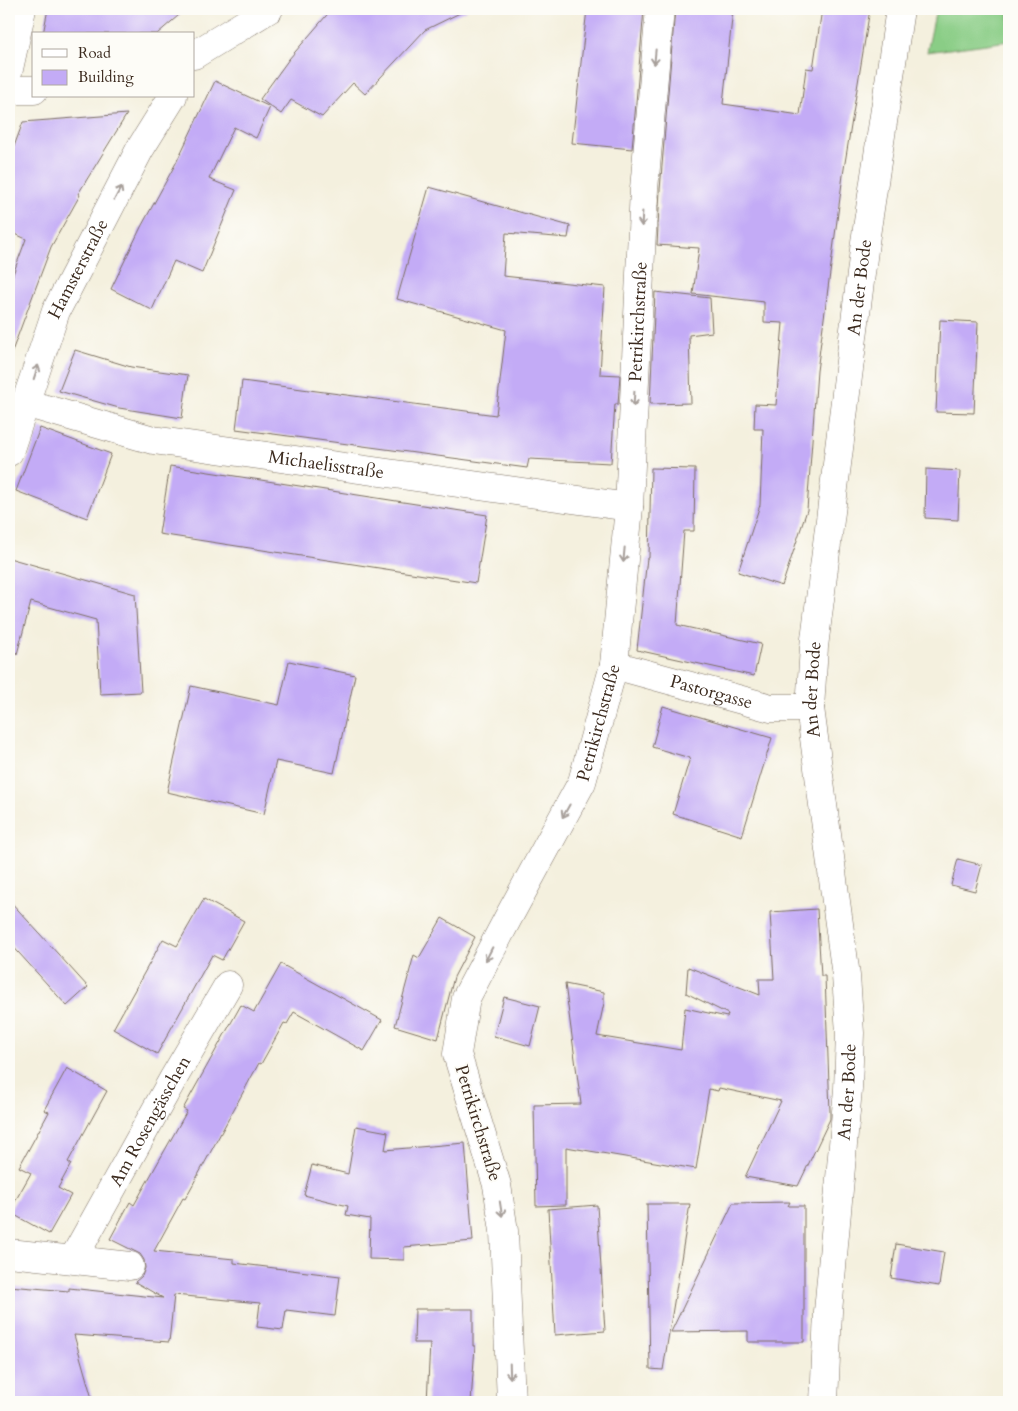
<svg xmlns="http://www.w3.org/2000/svg" width="1018" height="1411" font-family="Cardo,serif">
	<rect width="100%" height="100%" fill="#fdfcf7"/>
	<filter id="ink" filterUnits="userSpaceOnUse"><feTurbulence type="fractalNoise" baseFrequency=".02" numOctaves="2"/><feDisplacementMap in="SourceGraphic" scale="10" xChannelSelector="R" yChannelSelector="G"/><feConvolveMatrix kernelMatrix="1 2 1 2 8 2 1 2 1" color-interpolation-filters="sRGB"/></filter>
	<filter id="wash" filterUnits="userSpaceOnUse"><feTurbulence type="fractalNoise" baseFrequency=".0096" numOctaves="4" result="noise"/><feDisplacementMap in="SourceGraphic" scale="20" xChannelSelector="R" yChannelSelector="G"/><feGaussianBlur stdDeviation="1.12" result="paint"/><feColorMatrix in="noise" values="0 0 0 0 0 0 0 0 0 0 0 0 0 0 0 0 0 1.4 0 .05"/><feComposite in="paint" operator="in"/></filter>
	<g filter="url(#wash)">
		<rect width="100%" height="100%" fill="#f4f0de"/>
		<path fill="#8acd86" stroke="#627c52" d="M 936,9 L 1009,9 L 1009,41 L 927,52 Z"/>
		<g id="blocks">
			<path fill="#c3abf6" d="M 48,9 L 186,9 L 157,34 L 43,34 Z
				M 332,9 L 468,9 L 425,30 L 365,94 L 353,83 L 322,117 L 291,100 L 281,114 L 260,99 L 289,59 Z
				M 587,9 L 644,9 L 632,149 L 572,143 Z
				M 675,9 L 733,9 L 723,104 L 800,115 L 806,68 L 813,69 L 822,9 L 870,9 L 843,175 L 817,371 L 807,510 L 782,586 L 738,572 L 760,505 L 763,429 L 754,429 L 755,404 L 776,405 L 783,323 L 764,322 L 764,302 L 693,294 L 699,248 L 657,245 L 660,190 Z
				M 215,81 L 270,107 L 256,138 L 234,127 L 209,179 L 236,190 L 202,273 L 174,261 L 152,310 L 111,289 L 141,227 L 176,163 Z
				M 127,114 L 78,194 L 80,195 L 51,247 L 11,354 L 9,353 L 9,285 L 26,239 L 9,231 L 9,160 L 23,122 Z
				M 429,187 L 570,226 L 568,238 L 506,233 L 503,276 L 605,287 L 600,374 L 620,375 L 618,404 L 615,404 L 611,463 L 529,459 L 527,468 L 236,429 L 242,381 L 496,415 L 506,330 L 397,299 Z
				M 655,292 L 710,298 L 712,332 L 689,335 L 691,403 L 650,404 Z
				M 940,320 L 978,322 L 974,413 L 936,412 Z
				M 75,350 L 131,367 L 188,375 L 182,418 L 119,408 L 59,391 Z
				M 40,428 L 111,454 L 87,518 L 16,491 Z
				M 170,466 L 487,515 L 476,583 L 159,534 Z
				M 651,468 L 695,469 L 694,531 L 684,531 L 677,625 L 761,644 L 754,676 L 637,650 L 647,558 L 649,558 Z
				M 926,469 L 960,471 L 958,520 L 925,518 Z
				M 9,558 L 135,594 L 141,692 L 100,694 L 96,620 L 31,602 L 17,654 L 9,653 Z
				M 289,661 L 355,675 L 334,773 L 276,761 L 264,814 L 167,792 L 191,686 L 279,705 Z
				M 663,706 L 772,738 L 742,836 L 673,814 L 690,758 L 652,747 Z
				M 958,859 L 982,865 L 975,891 L 951,885 Z
				M 204,899 L 244,921 L 222,960 L 212,955 L 157,1054 L 113,1029 L 163,939 L 177,946 Z
				M 9,900 L 88,987 L 67,1006 L 9,942 Z
				M 817,909 L 821,976 L 825,976 L 830,1112 L 830,1119 L 798,1186 L 745,1177 L 781,1101 L 719,1088 L 718,1091 L 709,1089 L 696,1169 L 566,1147 L 566,1205 L 536,1206 L 534,1105 L 581,1104 L 565,984 L 604,992 L 604,1003 L 597,1036 L 681,1050 L 685,1008 L 727,1017 L 728,1014 L 686,993 L 688,967 L 760,995 L 759,979 L 774,979 L 770,912 Z
				M 442,918 L 475,937 L 454,977 L 438,1039 L 395,1026 L 414,955 L 419,958 Z
				M 281,964 L 382,1020 L 364,1051 L 294,1012 L 287,1024 L 284,1023 L 261,1064 L 259,1063 L 185,1199 L 183,1198 L 154,1251 L 234,1259 L 234,1263 L 340,1276 L 335,1316 L 286,1310 L 283,1330 L 257,1327 L 260,1303 L 174,1295 L 169,1342 L 74,1335 L 93,1402 L 9,1402 L 9,1286 L 69,1291 L 69,1288 L 163,1298 L 135,1282 L 142,1276 L 145,1268 L 144,1260 L 140,1254 L 110,1239 L 130,1202 L 134,1205 L 187,1111 L 183,1109 L 241,1005 L 254,1012 Z
				M 504,997 L 540,1006 L 530,1046 L 494,1036 Z
				M 67,1068 L 107,1091 L 68,1162 L 71,1164 L 58,1188 L 71,1195 L 49,1234 L 9,1212 L 31,1173 L 19,1167 L 49,1112 L 44,1110 Z
				M 356,1126 L 388,1132 L 385,1150 L 465,1143 L 473,1241 L 404,1247 L 404,1260 L 369,1259 L 370,1219 L 346,1215 L 348,1206 L 304,1195 L 312,1165 L 348,1174 Z
				M 790,1202 L 788,1206 L 804,1206 L 804,1342 L 748,1342 L 748,1331 L 671,1332 L 733,1203 Z
				M 647,1204 L 690,1204 L 663,1370 L 650,1369 Z
				M 597,1205 L 605,1331 L 555,1335 L 548,1209 Z
				M 896,1244 L 944,1252 L 939,1286 L 891,1278 Z
				M 415,1309 L 473,1309 L 473,1346 L 475,1346 L 471,1402 L 427,1402 L 430,1343 L 414,1343 Z"/>
		</g>
	</g>
	<g filter="url(#ink)">
		<use href="#blocks" fill-opacity="0" stroke="#7c6f61" stroke-width="1"/>
		<g fill="none" stroke-linecap="round" stroke-linejoin="round">
			<g stroke="#7c6f61" stroke-width="29">
				<g id="minor">
					<path id="s1" d="M 25,403 L 153,440 L 629,507"/>
					<path id="s2" d="M 614,665 L 771,708 L 810,708"/>
					<path d="M 9,1253 L 130,1266"/>
					<path id="s3" d="M 73,1259 L 173,1079 L 228,985"/>
					<path id="s4" d="M 511,1402 L 504,1231 L 497,1185 L 457,1054 L 466,998 L 508,918 L 582,782 L 614,665 L 629,507 L 644,189 L 660,9"/>
					<path id="s5" d="M 824,1402 L 828,1312 L 848,1089 L 850,1033 L 846,976 L 810,708 L 814,647 L 865,242 L 900,9"/>
				</g>
			</g>
			<g stroke="#7c6f61" stroke-width="29">
				<g id="tertiary">
					<path id="s6" d="M 9,452 L 56,311 L 140,149 L 173,96"/>
				</g>
			</g>
			<g stroke="#7c6f61" stroke-width="29">
				<path id="secondary" d="M 194,55 L 269,9
					M 9,69 L 22,9
					M 9,90 L 34,90"/>
			</g>
			<use href="#minor" stroke="#fff" stroke-width="28"/>
			<use href="#tertiary" stroke="#fff" stroke-width="28"/>
			<use href="#secondary" stroke="#fff" stroke-width="28"/>
		</g>
		<defs><path id="oneway-shaft" d="M-6 0H5M1.5-3L5.5 0L1.5 3" fill="none" stroke-width="1.6" stroke-linecap="round" stroke-linejoin="round" transform="scale(1.25)"/></defs>
		<g stroke="#a79f9a">
			<use href="#oneway-shaft" transform="translate(655 57) rotate(95)"/>
			<use href="#oneway-shaft" transform="translate(118 193) rotate(-62)"/>
			<use href="#oneway-shaft" transform="translate(642 219) rotate(93)"/>
			<use href="#oneway-shaft" transform="translate(36 372) rotate(-72)"/>
			<use href="#oneway-shaft" transform="translate(634 399) rotate(93)"/>
			<use href="#oneway-shaft" transform="translate(624 555) rotate(95)"/>
			<use href="#oneway-shaft" transform="translate(566 811) rotate(119)"/>
			<use href="#oneway-shaft" transform="translate(489 954) rotate(117)"/>
			<use href="#oneway-shaft" transform="translate(501 1209) rotate(81)"/>
			<use href="#oneway-shaft" transform="translate(510 1371) rotate(88)"/>
		</g>
	</g>
	<g text-anchor="middle" dominant-baseline="central" stroke-width="4" stroke-linejoin="round" paint-order="stroke">
		<g font-size="18" fill="#3b2a1e" stroke="#fdfcf7">
			<text stroke="none"><textPath href="#s6" startOffset="196">Hamsterstraße</textPath></text>
			<text stroke="none"><textPath href="#s5" startOffset="1121">An der Bode</textPath></text>
			<text stroke="none"><textPath href="#s4" startOffset="1122">Petrikirchstraße</textPath></text>
			<text stroke="none"><textPath href="#s1" startOffset="308">Michaelisstraße</textPath></text>
			<text stroke="none"><textPath href="#s5" startOffset="716">An der Bode</textPath></text>
			<text stroke="none"><textPath href="#s2" startOffset="101">Pastorgasse</textPath></text>
			<text stroke="none"><textPath href="#s4" startOffset="718">Petrikirchstraße</textPath></text>
			<text stroke="none"><textPath href="#s5" startOffset="311">An der Bode</textPath></text>
			<text stroke="none"><textPath href="#s3" startOffset="158">Am Rosengässchen</textPath></text>
			<text transform="translate(478 1123) rotate(73)">Petrikirchstraße</text>
		</g>
	</g>
	<rect width="1018" height="1411" fill="none" stroke="#fdfcf7" stroke-width="30"/>
	<rect x="32" y="32" width="162" height="65" fill="#fdfcf7" stroke="#afa8a0"/>
	<rect x="42" y="49" width="25" height="8" fill="#ffffff" stroke="#afa8a0"/>
	<text x="78" y="58" font-size="15" fill="#3b2a1e">Road</text>
	<rect x="42" y="70" width="25" height="15" fill="#c3abf6" stroke="#afa8a0"/>
	<text x="78" y="82" font-size="15" fill="#3b2a1e">Building</text>
</svg>
